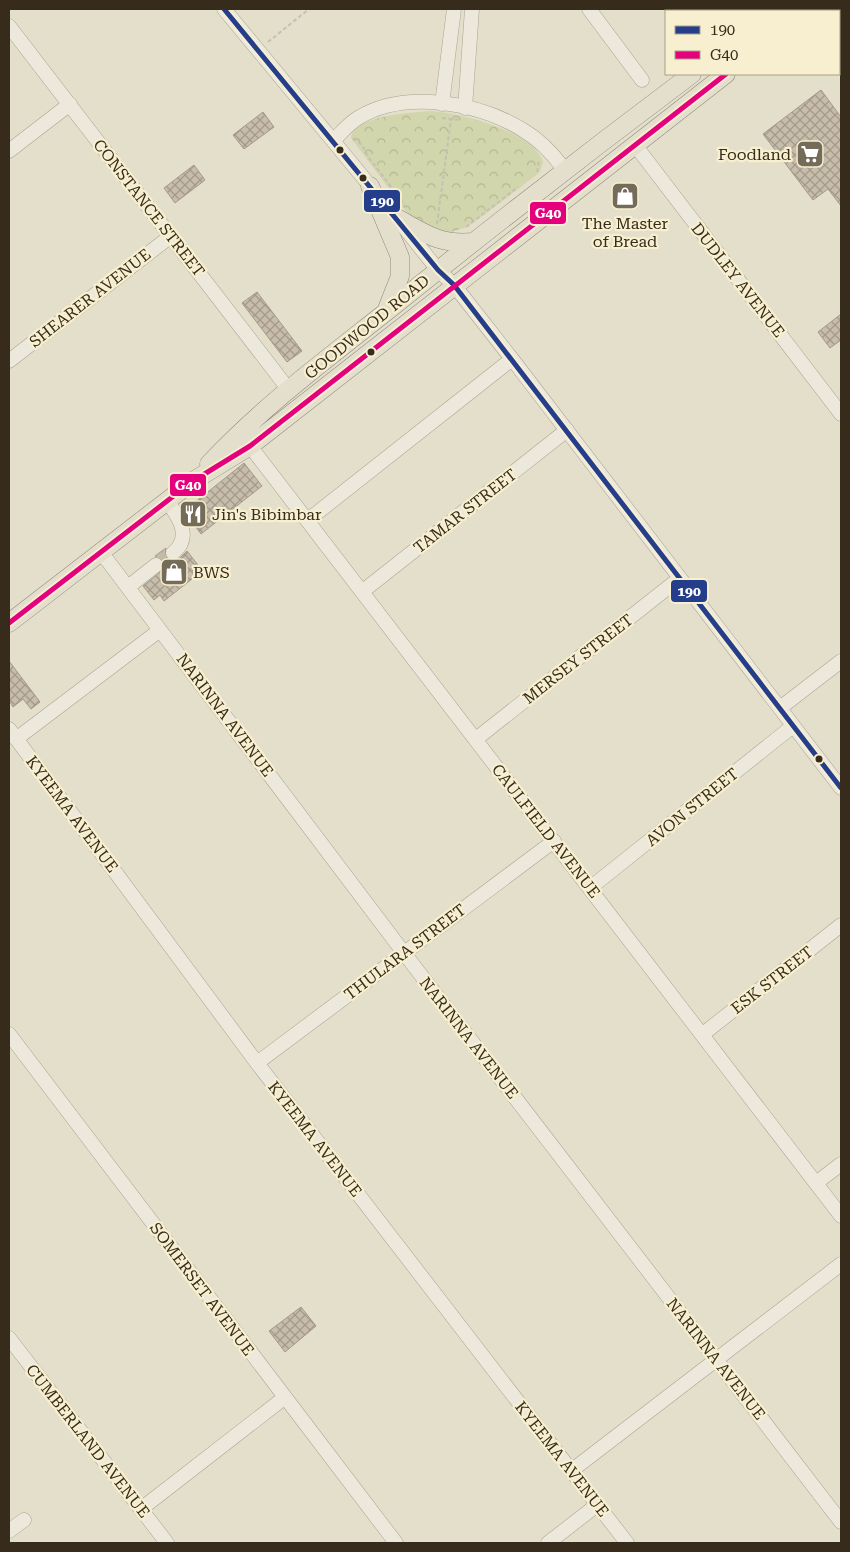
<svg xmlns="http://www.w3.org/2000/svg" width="850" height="1552" font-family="'Roboto Serif',serif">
	<defs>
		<pattern id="park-crowns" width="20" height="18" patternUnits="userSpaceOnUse" patternTransform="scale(1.25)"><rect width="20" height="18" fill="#d1d6ac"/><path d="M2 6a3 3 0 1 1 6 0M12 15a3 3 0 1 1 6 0" fill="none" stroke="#b4b893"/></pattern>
		<pattern id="building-cross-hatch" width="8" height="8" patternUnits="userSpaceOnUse" patternTransform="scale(1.25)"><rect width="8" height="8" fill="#c8bdab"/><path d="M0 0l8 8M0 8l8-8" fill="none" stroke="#a39a8a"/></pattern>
	</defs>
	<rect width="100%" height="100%" fill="#e4dfca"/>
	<path fill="url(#park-crowns)" d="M 433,111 C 462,114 533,131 543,162 L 540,172 L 496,206 L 467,227 L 445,234 L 413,219 L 408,214 L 351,138 C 353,115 415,112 433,111 Z"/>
	<path fill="url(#building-cross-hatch)" stroke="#a49a8a" d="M 821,90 L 841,117 L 841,206 L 828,189 L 813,200 L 763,134 Z
		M 263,112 L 274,127 L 244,149 L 233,135 Z
		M 194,165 L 205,180 L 175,203 L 164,188 Z
		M 257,292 L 302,351 L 287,362 L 242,303 Z
		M 841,314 L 841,340 L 830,348 L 818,332 Z
		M 244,463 L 262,486 L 201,534 L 184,511 Z
		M 166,548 L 165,556 L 171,562 L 179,559 L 187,551 L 198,565 L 192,570 L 197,575 L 164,601 L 160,595 L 154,600 L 143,586 L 164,569 L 163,560 L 155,556 Z
		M 9,661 L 40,702 L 31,709 L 23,699 L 13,707 L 9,700 Z
		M 301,1307 L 316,1326 L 285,1352 L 269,1331 Z"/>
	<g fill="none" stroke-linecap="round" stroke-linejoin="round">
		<path stroke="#c1bba7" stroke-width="14" stroke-dasharray="14 7" stroke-linecap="butt" d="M 156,565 L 173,553"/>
		<g stroke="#a9a394" stroke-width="15">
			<path id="minor" d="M 224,9 L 376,193
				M 589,9 L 642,80
				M 9,26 L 289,390
				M 839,45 L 841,48
				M 442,104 L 454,9
				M 465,108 L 472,9
				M 333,141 C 341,133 348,124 358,118 C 405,89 479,103 523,130 C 540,140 553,154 564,169
				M 635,145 L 841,414
				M 9,151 L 70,104
				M 399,221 L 438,270 L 454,285 L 512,359 L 841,788
				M 9,361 L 171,236
				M 250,446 L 841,1216
				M 167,501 C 178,516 193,537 173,553
				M 308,520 L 512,359
				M 101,552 L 404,953 L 841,1522
				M 128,587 L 156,565
				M 363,591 L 567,430
				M 780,708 L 841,661
				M 9,729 L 257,1063 L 627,1543
				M 16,739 L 160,630
				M 476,739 L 680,578
				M 590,888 L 793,726
				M 9,1034 L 396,1543
				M 703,1034 L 841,925
				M 257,1063 L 554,841
				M 816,1183 L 841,1164
				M 9,1338 L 167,1543
				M 571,1471 L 841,1264
				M 141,1509 L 284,1398
				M 9,1531 L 24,1520
				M 548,1543 L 597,1505"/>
		</g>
		<g stroke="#8e897a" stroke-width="19">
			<path id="major" d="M 775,11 L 778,9
				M 806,11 L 809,9
				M 370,186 L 400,257 L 400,276 L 387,309
				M 395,217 C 425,233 438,245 473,242
				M 209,464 C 265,404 332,355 396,304 C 493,226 592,149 692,74
				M 9,623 L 193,481 L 250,446 L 726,74"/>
		</g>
		<path stroke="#c5c0b3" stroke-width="2" stroke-dasharray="4 2.5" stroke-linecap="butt" d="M 268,42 L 309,9
			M 442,118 L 460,120
			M 353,138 L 362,145 L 369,158 L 405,205
			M 537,172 L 539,160
			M 437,224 L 451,119
			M 466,227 L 518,187"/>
		<use href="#minor" stroke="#ece8dc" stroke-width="14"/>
		<use href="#major" stroke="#e4dfcd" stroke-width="18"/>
		<g stroke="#f7efcf" stroke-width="9">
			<path id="bus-1" d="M 224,9 L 438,270 L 454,285 L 841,788"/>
		</g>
		<g stroke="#f7efcf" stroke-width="9">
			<path id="bus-2" d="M 9,623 L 193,481 L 250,446 L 726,74"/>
		</g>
		<use href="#bus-1" stroke="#243e8c" stroke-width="5"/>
		<use href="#bus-2" stroke="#e5007d" stroke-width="5"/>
	</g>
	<defs>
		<g id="supermarket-square" transform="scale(1.4375)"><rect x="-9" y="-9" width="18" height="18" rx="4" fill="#746b59" stroke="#f7efcf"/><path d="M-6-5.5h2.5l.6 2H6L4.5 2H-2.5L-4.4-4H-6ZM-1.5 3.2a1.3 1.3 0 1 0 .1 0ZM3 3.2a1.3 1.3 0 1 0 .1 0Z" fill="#fff"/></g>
		<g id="shop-square" transform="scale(1.4375)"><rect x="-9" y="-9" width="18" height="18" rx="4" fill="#746b59" stroke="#f7efcf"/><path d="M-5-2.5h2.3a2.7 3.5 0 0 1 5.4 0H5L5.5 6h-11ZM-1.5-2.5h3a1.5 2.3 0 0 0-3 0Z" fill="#fff"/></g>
		<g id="restaurant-square" transform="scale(1.4375)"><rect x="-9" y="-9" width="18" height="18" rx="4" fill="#746b59" stroke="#f7efcf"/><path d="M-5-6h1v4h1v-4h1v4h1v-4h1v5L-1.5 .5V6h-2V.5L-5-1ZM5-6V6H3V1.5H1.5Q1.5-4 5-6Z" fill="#fff"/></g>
	</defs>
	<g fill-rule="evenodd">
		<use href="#supermarket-square" x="810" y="154"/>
		<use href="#shop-square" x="625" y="196"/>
		<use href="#restaurant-square" x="193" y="514"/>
		<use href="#shop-square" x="174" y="572"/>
	</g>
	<g fill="#372c1c" stroke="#f7efcf" stroke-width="2">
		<circle cx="340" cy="150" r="4.5"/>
		<circle cx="363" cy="178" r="4.5"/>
		<circle cx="371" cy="352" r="4.5"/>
		<circle cx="819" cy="759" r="4.5"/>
	</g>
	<g text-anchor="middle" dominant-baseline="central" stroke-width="4.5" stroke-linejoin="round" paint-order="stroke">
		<g font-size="16" fill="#372c1c" stroke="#f7efcf" text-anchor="start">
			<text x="791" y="154" text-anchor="end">Foodland</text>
			<text x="625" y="223" text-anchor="middle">The Master<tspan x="625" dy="18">of Bread</tspan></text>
			<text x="212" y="514">Jin's Bibimbar</text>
			<text x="193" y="572">BWS</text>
		</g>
		<g font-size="16" fill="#372c1c" stroke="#f7efcf">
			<text transform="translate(149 208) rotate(52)">CONSTANCE STREET</text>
			<text transform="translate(738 280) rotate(52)">DUDLEY AVENUE</text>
			<text transform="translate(90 298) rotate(-38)">SHEARER AVENUE</text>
			<text transform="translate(367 327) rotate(-39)">GOODWOOD ROAD</text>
			<text transform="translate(465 511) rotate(-38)">TAMAR STREET</text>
			<text transform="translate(578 659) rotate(-38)">MERSEY STREET</text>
			<text transform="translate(225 715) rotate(53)">NARINNA AVENUE</text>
			<text transform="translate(692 807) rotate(-39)">AVON STREET</text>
			<text transform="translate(72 814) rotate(53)">KYEEMA AVENUE</text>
			<text transform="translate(546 831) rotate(52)">CAULFIELD AVENUE</text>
			<text transform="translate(405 952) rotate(-37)">THULARA STREET</text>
			<text transform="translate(772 980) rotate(-38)">ESK STREET</text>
			<text transform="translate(469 1038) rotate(52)">NARINNA AVENUE</text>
			<text transform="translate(315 1139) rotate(52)">KYEEMA AVENUE</text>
			<text transform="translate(202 1289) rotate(53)">SOMERSET AVENUE</text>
			<text transform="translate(716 1359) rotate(52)">NARINNA AVENUE</text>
			<text transform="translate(88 1441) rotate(52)">CUMBERLAND AVENUE</text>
			<text transform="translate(562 1459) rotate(52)">KYEEMA AVENUE</text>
		</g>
	</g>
	<g stroke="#f7efcf" stroke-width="2">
		<rect x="363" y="189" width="38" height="24" rx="5" fill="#243e8c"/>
		<rect x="529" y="201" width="38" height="24" rx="5" fill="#e5007d"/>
		<rect x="169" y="473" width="38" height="24" rx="5" fill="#e5007d"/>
		<rect x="670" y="579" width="38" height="24" rx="5" fill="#243e8c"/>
	</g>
	<g font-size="14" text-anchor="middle" font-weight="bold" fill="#fff">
		<text x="382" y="206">190</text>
		<text x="548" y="218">G40</text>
		<text x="188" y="490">G40</text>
		<text x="689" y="596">190</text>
	</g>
	<rect width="850" height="1552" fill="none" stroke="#372c1c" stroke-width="20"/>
	<rect x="665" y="10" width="175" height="65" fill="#f7efcf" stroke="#aaa187"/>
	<rect x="675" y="26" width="25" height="8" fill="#243e8c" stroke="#aaa187"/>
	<text x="710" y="35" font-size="15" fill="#372c1c">190</text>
	<rect x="675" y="51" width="25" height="8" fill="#e5007d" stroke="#aaa187"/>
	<text x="710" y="60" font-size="15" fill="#372c1c">G40</text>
</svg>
